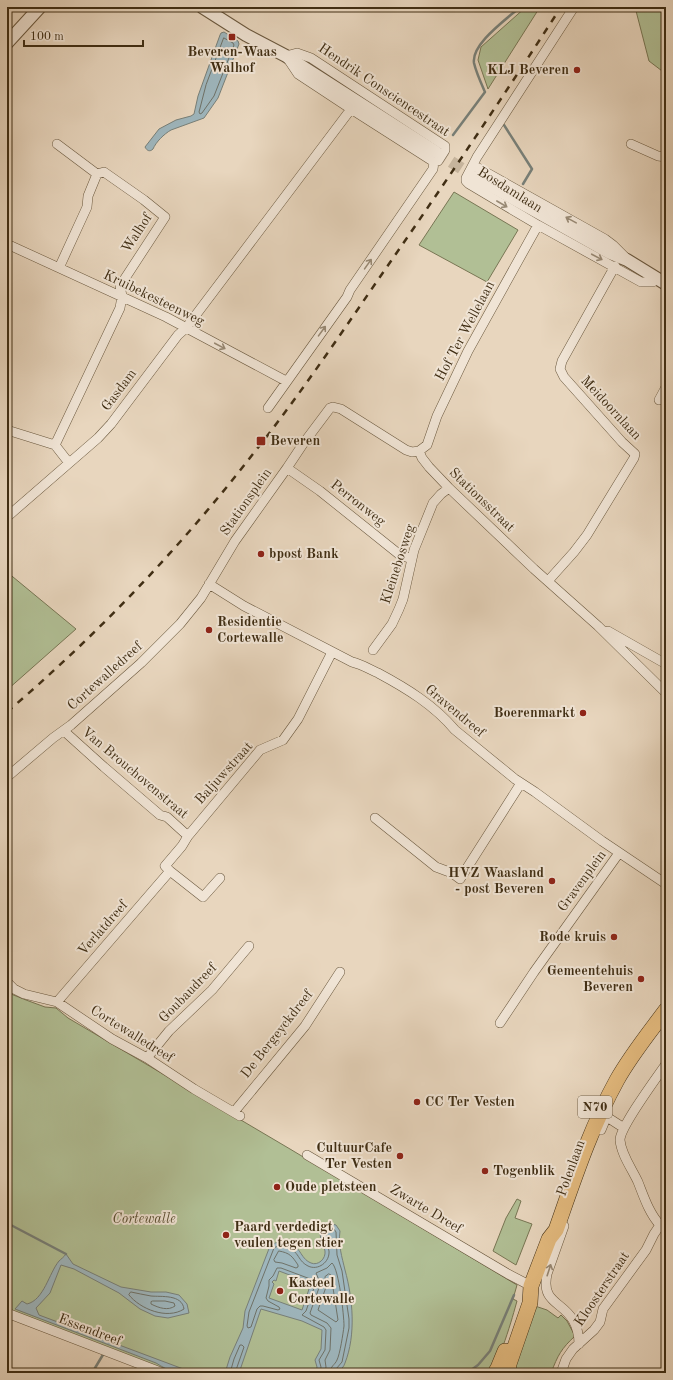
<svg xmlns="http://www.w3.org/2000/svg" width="673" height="1380" font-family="'Old Standard TT',serif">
	<rect width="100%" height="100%" fill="#e8d6be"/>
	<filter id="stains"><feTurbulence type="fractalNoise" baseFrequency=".005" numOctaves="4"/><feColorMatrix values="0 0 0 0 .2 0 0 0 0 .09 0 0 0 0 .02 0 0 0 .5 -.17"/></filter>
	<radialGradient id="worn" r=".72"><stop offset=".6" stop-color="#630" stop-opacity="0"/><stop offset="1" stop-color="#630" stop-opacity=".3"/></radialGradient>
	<path fill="#b1bf95" stroke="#787654" d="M 526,7 L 540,7 L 488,89 L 478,60 L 481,47 Z
		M 635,7 L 666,7 L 666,74 L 649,61 Z
		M 454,192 L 518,230 L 487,282 L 419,245 Z
		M 7,572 L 76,629 L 7,690 Z
		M 7,991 L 11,994 L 26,1000 L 45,1007 L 56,1008 L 68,1018 L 290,1149 L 517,1285 L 513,1299 L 517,1301 C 513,1315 499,1368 487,1373 L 170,1373 L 7,1310 Z
		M 517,1199 L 521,1201 L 515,1218 L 532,1224 L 516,1265 L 493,1251 L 506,1218 Z
		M 532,1305 L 547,1310 L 558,1318 L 561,1315 L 567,1321 L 575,1336 C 561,1349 558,1355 551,1373 L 509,1373 Z"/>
	<path fill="#9eb6bd" stroke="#788079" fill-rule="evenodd" d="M 224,32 L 238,41 L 239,44 L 218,98 L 204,118 L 171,130 C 164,134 156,142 153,149 C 150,152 147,151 145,147 L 159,129 L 176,120 L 191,116 L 194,114 L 198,96 L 220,35 L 221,33 Z
		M 328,1223 L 336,1225 L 340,1231 C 338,1245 342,1257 345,1270 C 353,1299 356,1335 345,1363 C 344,1367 340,1370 338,1373 L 316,1373 L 317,1367 L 315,1360 L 321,1349 L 322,1330 L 302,1321 L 261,1309 L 239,1373 L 225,1373 L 230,1357 L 243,1328 L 245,1311 L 270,1246 C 275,1242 278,1242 285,1243 C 302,1245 299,1258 311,1263 C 318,1266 326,1259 325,1251 C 324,1245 320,1240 320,1233 L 320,1230 ZM 279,1271 L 311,1283 L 302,1310 L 269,1298 L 274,1284 L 272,1282 L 274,1280 L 276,1281 Z
		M 66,1254 L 73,1264 L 121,1287 L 151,1292 L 166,1292 L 179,1295 L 187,1304 L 189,1313 L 168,1318 L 155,1316 L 140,1309 L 119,1293 L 74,1269 L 61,1265 L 50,1293 L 36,1308 L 39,1315 L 194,1373 C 177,1373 170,1372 156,1363 L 15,1309 L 22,1301 L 27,1304 C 44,1300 49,1273 59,1261 C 61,1259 64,1257 66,1254 Z"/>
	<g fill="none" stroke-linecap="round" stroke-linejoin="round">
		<path stroke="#6f7268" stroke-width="1" d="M 224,38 L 233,43 L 234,45 L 214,96 L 202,113 L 200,114 L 199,112 L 206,85 Z
			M 279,1251 C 290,1253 292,1256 298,1265 L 298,1267 L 296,1268 L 282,1263 L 275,1262 L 274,1260 Z
			M 329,1274 L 331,1275 L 338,1320 L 336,1322 L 318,1310 L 326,1287 L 325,1277 Z
			M 131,1292 C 137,1293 144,1295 151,1296 C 161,1297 182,1294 184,1309 C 167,1320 140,1309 129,1295 Z
			M 153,1301 L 165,1301 L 174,1303 L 175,1306 C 168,1311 159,1308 151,1304 L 151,1302 Z
			M 230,1373 L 234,1359 L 240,1345 L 242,1345 L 244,1347 L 235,1373
			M 320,1373 L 321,1367 L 319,1360 L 325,1350 L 326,1330 L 324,1327 L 302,1315 L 306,1311 L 315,1285 L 315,1282 L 313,1280 L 281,1268 L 277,1268 L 273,1276 L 269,1280 L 269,1286 L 266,1298 L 268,1301 L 279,1307 L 280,1309 L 278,1310 L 263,1306 L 260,1306 L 257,1309 L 251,1327 L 248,1328 L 247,1326 L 249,1312 L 274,1248 C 277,1246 278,1246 282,1246 C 300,1249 296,1260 308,1266 C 318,1271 330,1262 329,1251 C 328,1245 324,1239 324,1233 L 329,1228 L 334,1229 L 336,1232 L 337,1255 L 342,1271 L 349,1319 L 349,1328 L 342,1362 L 336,1369 L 335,1373
			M 325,1373 L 326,1367 L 325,1360 L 330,1350 L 331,1328 L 327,1323 L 311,1315 L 310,1313 L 320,1285 L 319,1280 L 316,1273 L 327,1268 L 332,1263 C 339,1269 344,1316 344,1326 C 343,1334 340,1354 337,1360 C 335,1365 330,1366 330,1373"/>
		<path stroke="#788079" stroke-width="2.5" d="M 504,125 L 532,169 L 523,184
			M 453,135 L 485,92 C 481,83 476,72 474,63 C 471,44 507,19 520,7
			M 7,1223 L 66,1254
			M 92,1373 L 104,1353
			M 467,1373 L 478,1365 L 490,1351 L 514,1295"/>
		<path stroke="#c6b49c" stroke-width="12" stroke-dasharray="12 6" stroke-linecap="butt" d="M 436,152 L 475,177"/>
		<g stroke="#6a583e" stroke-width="10">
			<path id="minor" d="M 574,7 L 477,157 L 466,178 L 466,181 L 469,184 L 538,225 L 641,282 L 653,282
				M 297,53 L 311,58 L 445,146 L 445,150 L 438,161 L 434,162 L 351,109 L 298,74 L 286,56 Z
				M 57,144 L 97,174 L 88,196 L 87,207 L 59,268
				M 631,144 L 658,156 L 666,157
				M 473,165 L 605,239 L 613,245 L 625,257
				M 7,244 L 166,317 L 286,381
				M 659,400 L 666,387
				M 268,408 L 347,297 L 350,290 L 433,169 L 434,162
				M 7,430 L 55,445 L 120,308 L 122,296 L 120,286 L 165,217 L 144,200 L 104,172 L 97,174
				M 55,445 L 69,463
				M 419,451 L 422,458 L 429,467 L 449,488 L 534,569 L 598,626 L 666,693
				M 287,468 L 320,491 L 400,555 L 412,559
				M 7,517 L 98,438 L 111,424 L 178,335 L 186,328 L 351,109
				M 548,581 L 574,552 L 587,535 L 634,458 L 635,454 L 622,442 L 564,377 L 560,369 L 562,361 L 615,266
				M 209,584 L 244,606 L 352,662 C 361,664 369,669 378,673 C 406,688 434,705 455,730 L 515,779 L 535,792 L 602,841 L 666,884
				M 608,631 L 666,664
				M 373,650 L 392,624 L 399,609 L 403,599 L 414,550 L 433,503 L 441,494 L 449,488
				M 64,731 L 104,767 L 160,815 L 167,817 L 188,836
				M 7,777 L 53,738 L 71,725 L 141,663 L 180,624 L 201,598 L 235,541 L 287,468 L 303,444 L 330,408 L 333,407 L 341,409 L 406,450 L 412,452 L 419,451 L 427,445 L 437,416 L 468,351 L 538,225
				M 375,818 L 436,867 L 452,873 L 460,879 L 521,783
				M 170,871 L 203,897 L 220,878
				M 7,982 L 14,989 L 24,994 L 57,1002 L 112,1039 L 147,1058 L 194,1089 L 240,1116
				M 57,1002 L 170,871 L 165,866 L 182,846 L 188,836 L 260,750 L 283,740 L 298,719 L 332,652
				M 500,1023 L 534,972 L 619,853
				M 147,1058 L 169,1031 L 212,990 L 249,946
				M 234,1112 L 305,1026 L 340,972
				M 601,1130 L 606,1118 L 610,1119 L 624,1128
				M 307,1155 L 508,1274 L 531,1286
				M 660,1225 C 649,1213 644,1197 638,1182 C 632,1169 621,1154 620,1140 C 620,1127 657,1077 666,1064
				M 564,1226 L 547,1274 C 541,1303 562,1301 573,1320 C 577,1327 579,1336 579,1344
				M 7,1313 L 163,1373
				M 561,1373 L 566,1359 L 573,1349 L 594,1330 L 600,1322 L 603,1309 L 646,1250 L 654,1234 L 660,1225 L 666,1221"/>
		</g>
		<g stroke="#6a583e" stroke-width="14">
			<path id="tertiary" d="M 202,7 L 246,35 L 286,56 L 436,152
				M 7,43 L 40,7
				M 475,177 L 610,253 L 627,260 L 666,284"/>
		</g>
		<g stroke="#402e14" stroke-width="16">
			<path id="primary" d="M 495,1373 L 498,1368 L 505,1351
				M 508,1373 L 509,1364 L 530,1303 L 531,1286 L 549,1239 L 556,1230 C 574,1179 591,1127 617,1080 C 631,1055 649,1033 666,1010"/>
		</g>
		<use href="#minor" stroke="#f0e4d5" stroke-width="9"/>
		<use href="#tertiary" stroke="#f0e4d5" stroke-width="12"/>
		<use href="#primary" stroke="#e4bb7f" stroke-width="15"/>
		<path stroke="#402e14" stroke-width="2.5" stroke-dasharray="7 7" stroke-linecap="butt" d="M 7,712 C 97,635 180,548 253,454 C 299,396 340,335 382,274 C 443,186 503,97 561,7"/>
	</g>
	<defs><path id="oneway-shaft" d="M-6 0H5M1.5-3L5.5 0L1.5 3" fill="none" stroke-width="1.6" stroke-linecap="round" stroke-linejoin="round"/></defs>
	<g stroke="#988974">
		<use href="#oneway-shaft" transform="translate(502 204) rotate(30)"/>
		<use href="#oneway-shaft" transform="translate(571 220) rotate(-151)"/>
		<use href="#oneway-shaft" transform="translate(597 257) rotate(28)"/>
		<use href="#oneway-shaft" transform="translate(368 264) rotate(-55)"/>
		<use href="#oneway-shaft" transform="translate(322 331) rotate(-54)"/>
		<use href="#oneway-shaft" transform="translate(220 346) rotate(28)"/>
		<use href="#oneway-shaft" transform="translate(549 1270) rotate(-72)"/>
	</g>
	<g fill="#8f2418" stroke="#f0e4d5" stroke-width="1.5">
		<rect x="228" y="33" width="8" height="8" rx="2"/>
		<circle cx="577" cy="70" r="4"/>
		<rect x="256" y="436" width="10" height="10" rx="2"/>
		<circle cx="261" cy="554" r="4"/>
		<circle cx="209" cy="630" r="4"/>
		<circle cx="583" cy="713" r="4"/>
		<circle cx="552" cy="881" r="4"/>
		<circle cx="614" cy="937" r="4"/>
		<circle cx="641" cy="979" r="4"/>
		<circle cx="417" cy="1102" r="4"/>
		<circle cx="400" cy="1156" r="4"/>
		<circle cx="485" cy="1171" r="4"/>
		<circle cx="277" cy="1187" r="4"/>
		<circle cx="226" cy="1235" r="4"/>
		<circle cx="280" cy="1291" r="4"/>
	</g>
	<g text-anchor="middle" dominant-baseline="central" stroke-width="4" stroke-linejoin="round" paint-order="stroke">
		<rect fill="#f0e4d5" stroke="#75654e" stroke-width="1" x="578" y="1096" width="34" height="22" rx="3"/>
		<g font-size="13" font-weight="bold" fill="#402e14">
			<text x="595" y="1107">N70</text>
		</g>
		<g font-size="14" font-weight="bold" fill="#402e14" stroke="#f0e4d5" text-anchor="start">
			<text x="232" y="52" text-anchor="middle">Beveren-Waas<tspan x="232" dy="16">Walhof</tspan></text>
			<text x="569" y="70" text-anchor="end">KLJ Beveren</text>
			<text x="270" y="441">Beveren</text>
			<text x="269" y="554">bpost Bank</text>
			<text x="217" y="622">Residentie<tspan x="217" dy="16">Cortewalle</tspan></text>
			<text x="575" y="713" text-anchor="end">Boerenmarkt</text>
			<text x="544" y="873" text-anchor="end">HVZ Waasland<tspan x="544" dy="16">- post Beveren</tspan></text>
			<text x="606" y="937" text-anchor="end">Rode kruis</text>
			<text x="633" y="971" text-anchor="end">Gemeentehuis<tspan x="633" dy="16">Beveren</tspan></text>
			<text x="425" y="1102">CC Ter Vesten</text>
			<text x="392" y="1148" text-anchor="end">CultuurCafe<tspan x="392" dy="16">Ter Vesten</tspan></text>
			<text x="493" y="1171">Togenblik</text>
			<text x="285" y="1187">Oude pletsteen</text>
			<text x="234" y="1227">Paard verdedigt<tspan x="234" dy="16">veulen tegen stier</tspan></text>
			<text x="288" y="1283">Kasteel<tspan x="288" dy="16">Cortewalle</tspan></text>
		</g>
		<g font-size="14" fill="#402e14" stroke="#f0e4d5">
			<text transform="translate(384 90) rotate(34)">Hendrik Consciencestraat</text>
			<text transform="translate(510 190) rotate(32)">Bosdamlaan</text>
			<text transform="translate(137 233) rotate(-57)">Walhof</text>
			<text transform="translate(154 298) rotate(26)">Kruibekesteenweg</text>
			<text transform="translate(465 331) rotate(-62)">Hof Ter Wellelaan</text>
			<text transform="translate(119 390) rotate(-53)">Gasdam</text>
			<text transform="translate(611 408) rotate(47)">Meidoornlaan</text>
			<text transform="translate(482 500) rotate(44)">Stationsstraat</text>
			<text transform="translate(246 502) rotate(-55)">Stationsplein</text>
			<text transform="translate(358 503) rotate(38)">Perronweg</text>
			<text transform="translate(398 564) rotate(-72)">Kleinebosweg</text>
			<text transform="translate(105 676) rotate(-42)">Cortewalledreef</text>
			<text transform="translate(455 711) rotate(40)">Gravendreef</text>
			<text transform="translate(135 773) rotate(40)">Van Brouchovenstraat</text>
			<text transform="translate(224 773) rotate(-48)">Baljuwstraat</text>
			<text transform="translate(582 881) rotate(-54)">Gravenplein</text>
			<text transform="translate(103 928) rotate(-49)">Verlatdreef</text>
			<text transform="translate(188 993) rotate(-46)">Goubaudreef</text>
			<text transform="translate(132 1034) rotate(32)">Cortewalledreef</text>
			<text transform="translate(277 1034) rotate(-52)">De Bergeyckdreef</text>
			<text transform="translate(571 1168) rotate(-70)">Polenlaan</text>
			<text transform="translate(426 1209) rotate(31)">Zwarte Dreef</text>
			<text transform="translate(602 1289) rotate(-56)">Kloosterstraat</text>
			<text transform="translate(90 1330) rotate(21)">Essendreef</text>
		</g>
		<g font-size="14" font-style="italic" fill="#574b2e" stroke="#f0e4d5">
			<text x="144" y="1219">Cortewalle</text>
		</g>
	</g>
	<rect width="673" height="1380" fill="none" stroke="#e8d6be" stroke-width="24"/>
	<rect x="8" y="8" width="657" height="1364" fill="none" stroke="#402e14" stroke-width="2"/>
	<rect x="12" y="12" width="649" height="1356" fill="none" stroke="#402e14"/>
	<path d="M24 40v6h119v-6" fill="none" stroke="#402e14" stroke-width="2"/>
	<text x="30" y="40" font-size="12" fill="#402e14" stroke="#f0e4d5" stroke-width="3" paint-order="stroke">100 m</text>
	<rect width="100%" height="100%" filter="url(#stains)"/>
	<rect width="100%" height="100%" fill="url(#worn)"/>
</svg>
